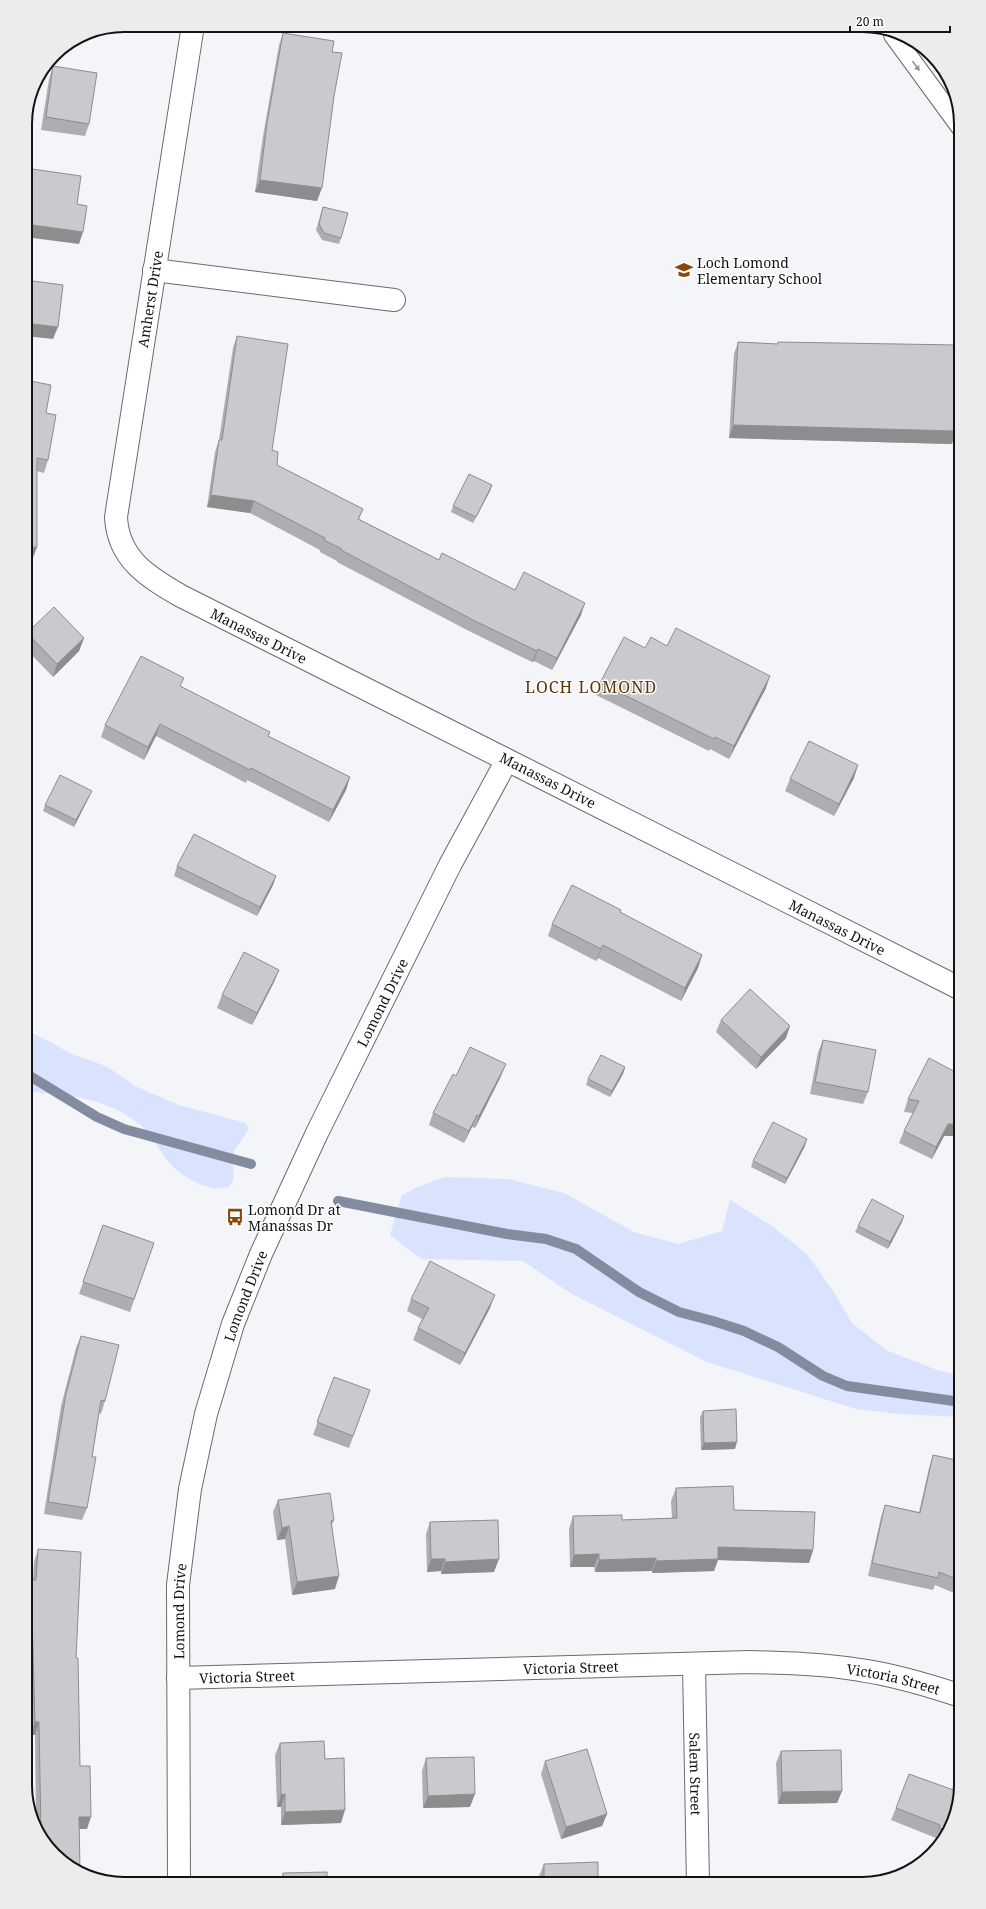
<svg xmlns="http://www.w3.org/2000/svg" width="986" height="1909" font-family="'Noto Serif',serif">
	<rect width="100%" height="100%" fill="#f3f5f9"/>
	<path fill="#d9e3fd" d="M 25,1030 L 47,1040 L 71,1054 L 106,1066 L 137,1087 L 179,1105 L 246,1123 L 249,1129 L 234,1151 L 233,1167 L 234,1177 L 230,1186 C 217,1191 210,1188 198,1183 C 166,1169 164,1151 143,1127 C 138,1122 129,1117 123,1113 C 90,1095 61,1095 25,1091 Z
		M 446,1177 L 508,1179 L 564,1193 L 634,1232 L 678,1244 L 722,1231 L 730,1200 L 772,1226 L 807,1254 L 834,1292 L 852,1323 L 886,1350 L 937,1370 L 961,1376 L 961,1417 L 898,1414 L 856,1409 L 707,1362 L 572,1294 L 523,1261 L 421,1259 L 390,1235 L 402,1195 L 420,1186 Z"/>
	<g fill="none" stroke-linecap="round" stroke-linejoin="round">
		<path stroke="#838b9f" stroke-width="10" d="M 25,1073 L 97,1117 L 124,1129 L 251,1164
			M 338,1201 L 507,1234 L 546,1239 L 576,1249 L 639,1292 L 679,1312 L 713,1321 L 744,1331 L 778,1347 L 823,1376 L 847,1386 L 961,1402"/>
		<g stroke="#6a6b6f" stroke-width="20">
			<path id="service" d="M 893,35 L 961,128"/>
		</g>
		<g stroke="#6a6b6f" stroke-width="24">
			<g id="minor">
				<path d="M 154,270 L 394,300"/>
				<path id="s1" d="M 694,1664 L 698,1884"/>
				<path id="s2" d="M 178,1678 L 750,1662 C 787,1663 824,1664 860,1670 C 895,1675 928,1685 961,1696"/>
			</g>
		</g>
		<g stroke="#6a6b6f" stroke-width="24">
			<g id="tertiary">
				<path id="s3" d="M 193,25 L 116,517 C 118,559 148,577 181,596 L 507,760"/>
			</g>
		</g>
		<g stroke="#6a6b6f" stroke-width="24">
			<g id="secondary">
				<path id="s4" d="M 179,1884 L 178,1585 L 190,1489 L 206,1414 L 233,1324 L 261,1254 L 317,1133 L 450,865 L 507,760 L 961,989"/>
			</g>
		</g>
		<use href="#service" stroke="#fff" stroke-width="18"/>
		<use href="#minor" stroke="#fff" stroke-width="22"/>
		<use href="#tertiary" stroke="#fff" stroke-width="22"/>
		<use href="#secondary" stroke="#fff" stroke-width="22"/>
	</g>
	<path fill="#adaeb1" d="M 283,33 L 332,52 L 334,96 L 317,201 L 255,192 L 263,136 L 279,45 Z
		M 53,66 L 89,124 L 85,136 L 41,130 L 49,79 Z
		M 323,207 L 341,238 L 339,244 L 322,240 L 316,230 L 321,213 Z
		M 237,336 L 272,450 L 277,465 L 363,509 L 359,519 L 439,560 L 515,590 L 581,615 L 552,670 L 534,661 L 532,662 L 469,631 L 337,562 L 337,561 L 320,552 L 320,550 L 250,513 L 207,507 L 215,452 L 219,440 L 233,348 Z
		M 738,342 L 777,344 L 778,342 L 952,444 L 729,438 L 734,354 Z
		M 25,380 L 46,413 L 48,460 L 44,473 L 37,471 L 37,547 L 32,560 Z
		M 492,485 L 490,491 L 473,523 L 451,512 L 453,506 Z
		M 27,633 L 84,638 L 79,651 L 53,677 L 25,648 L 25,637 Z
		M 667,646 L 766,688 L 729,759 L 710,749 L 709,751 L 596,695 L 600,683 L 645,648 Z
		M 181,686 L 268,736 L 350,777 L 346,790 L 329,822 L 247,780 L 246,783 L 156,736 L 144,760 L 101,737 L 105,725 Z
		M 854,778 L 834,816 L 785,791 L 790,779 Z
		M 89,797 L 74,827 L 43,811 L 45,805 Z
		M 177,866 L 276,876 L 273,885 L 257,916 L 174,876 Z
		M 620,913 L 702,955 L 698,968 L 681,1001 L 598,958 L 596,961 L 548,936 L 552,924 Z
		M 279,970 L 274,982 L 252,1025 L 217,1008 L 222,995 Z
		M 721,1020 L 786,1038 L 756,1069 L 716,1032 Z
		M 823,1040 L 868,1092 L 863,1104 L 810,1094 L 818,1052 Z
		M 625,1067 L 623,1074 L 610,1097 L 586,1085 L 588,1079 Z
		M 961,1075 L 961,1120 L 953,1136 L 944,1136 L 932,1159 L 899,1143 L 904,1131 L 913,1113 L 904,1112 L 908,1099 Z
		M 456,1076 L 501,1076 L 475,1128 L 472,1127 L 464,1143 L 429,1125 L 433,1113 Z
		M 805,1146 L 785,1184 L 751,1167 L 753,1161 Z
		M 902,1222 L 888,1249 L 855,1232 L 858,1226 Z
		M 103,1225 L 154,1243 L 130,1312 L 79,1294 Z
		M 411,1299 L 490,1308 L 460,1365 L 413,1340 L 418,1328 L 422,1319 L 407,1311 Z
		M 81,1336 L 105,1401 L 101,1414 L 99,1413 L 92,1457 L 87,1508 L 82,1520 L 44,1514 L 61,1406 L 76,1348 Z
		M 334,1377 L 370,1390 L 349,1448 L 313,1435 Z
		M 703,1411 L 735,1449 L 701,1450 L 700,1417 Z
		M 933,1455 L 961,1461 L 961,1596 L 935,1585 L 933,1590 L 868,1576 L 881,1517 L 885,1505 L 919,1512 L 929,1468 Z
		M 676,1488 L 734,1510 L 813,1550 L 809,1563 L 718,1560 L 714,1571 L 652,1573 L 652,1571 L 595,1572 L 594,1567 L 570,1567 L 569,1529 L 573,1516 L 622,1520 L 672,1518 L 671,1501 Z
		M 278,1500 L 334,1520 L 332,1525 L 335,1589 L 292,1595 L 285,1539 L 277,1540 L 273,1512 Z
		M 430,1522 L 494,1572 L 441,1574 L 441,1571 L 427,1572 L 426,1534 Z
		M 38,1549 L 76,1658 L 80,1766 L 87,1829 L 79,1829 L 69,1867 L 36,1827 L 35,1735 L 30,1735 L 28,1629 L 25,1629 L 25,1579 L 33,1579 L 34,1562 Z
		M 280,1743 L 325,1759 L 341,1823 L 281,1825 L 281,1807 L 277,1807 L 275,1755 Z
		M 781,1751 L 842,1791 L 837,1803 L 778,1804 L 776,1763 Z
		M 426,1758 L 470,1807 L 423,1808 L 422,1771 Z
		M 545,1761 L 607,1814 L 602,1826 L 561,1839 L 541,1774 Z
		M 959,1792 L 944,1840 L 941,1843 L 935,1841 L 936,1838 L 891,1820 L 896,1808 Z
		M 544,1864 L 598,1884 L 539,1884 L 539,1876 Z
		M 283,1873 L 327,1884 L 279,1884 Z"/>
	<path fill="#8d8d90" d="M 101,30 L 100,33 L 89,32 Z
		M 260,180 L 322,188 L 317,201 L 255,192 Z
		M 25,224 L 83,232 L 79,244 L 25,237 Z
		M 25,323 L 58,327 L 53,339 L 25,336 Z
		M 733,425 L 956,431 L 952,444 L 729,438 Z
		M 492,485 L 490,491 L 473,523 Z
		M 211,495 L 254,501 L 250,513 L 207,507 Z
		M 37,547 L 32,560 L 25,560 L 25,548 Z
		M 585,603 L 581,615 L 552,670 L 557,658 Z
		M 84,638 L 79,651 L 53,677 L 57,664 Z
		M 538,649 L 534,661 L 532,662 L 537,651 Z
		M 770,676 L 766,688 L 729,759 L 734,746 Z
		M 160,724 L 156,736 L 144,760 L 148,747 Z
		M 858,765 L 854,778 L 834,816 L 839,804 Z
		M 350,777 L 346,790 L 329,822 L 333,810 Z
		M 92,791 L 74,827 L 76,820 Z
		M 276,876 L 273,885 L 257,916 L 260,907 Z
		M 603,945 L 598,958 L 596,961 L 601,949 Z
		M 702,955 L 698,968 L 681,1001 L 685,988 Z
		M 279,970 L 274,982 L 252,1025 L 257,1013 Z
		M 790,1026 L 786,1038 L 756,1069 L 761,1057 Z
		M 506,1064 L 501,1076 L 475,1128 L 479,1116 Z
		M 625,1067 L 623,1074 L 610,1097 L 612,1091 Z
		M 477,1115 L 472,1127 L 464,1143 L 469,1131 Z
		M 961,1117 L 961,1120 L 953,1136 L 944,1136 L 932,1159 L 936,1147 L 948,1124 Z
		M 807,1139 L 805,1146 L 785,1184 L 787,1178 Z
		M 904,1216 L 902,1222 L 888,1249 L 890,1242 Z
		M 495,1295 L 490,1308 L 460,1365 L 465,1353 Z
		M 737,1442 L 735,1449 L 701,1450 L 704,1443 Z
		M 289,1526 L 285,1539 L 277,1540 L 282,1528 Z
		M 718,1547 L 813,1550 L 809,1563 L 718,1560 L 714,1571 L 652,1573 L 656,1561 Z
		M 599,1554 L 594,1567 L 570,1567 L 574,1555 Z
		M 656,1558 L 652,1571 L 595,1572 L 599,1560 Z
		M 431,1559 L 445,1559 L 441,1571 L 427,1572 Z
		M 499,1559 L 494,1572 L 441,1574 L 445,1562 Z
		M 339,1576 L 335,1589 L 292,1595 L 297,1582 Z
		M 25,1616 L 32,1616 L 28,1629 L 25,1629 Z
		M 35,1722 L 39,1722 L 35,1735 L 30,1735 Z
		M 842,1791 L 837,1803 L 778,1804 L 782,1792 Z
		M 285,1794 L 281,1807 L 277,1807 L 281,1795 Z
		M 475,1794 L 470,1807 L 423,1808 L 428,1796 Z
		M 345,1810 L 341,1823 L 281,1825 L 285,1812 Z
		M 607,1814 L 602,1826 L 561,1839 L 566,1827 Z
		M 79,1817 L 91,1817 L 87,1829 L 74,1829 Z"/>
	<path fill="#c9cace" stroke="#8d8d90" d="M 283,33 L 334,41 L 332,52 L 342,53 L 334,96 L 322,188 L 260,180 L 267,123 Z
		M 53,66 L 97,73 L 89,124 L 46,117 Z
		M 25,168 L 81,176 L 77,204 L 87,206 L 83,232 L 25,224 Z
		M 323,207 L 348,213 L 341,238 L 324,233 L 319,224 Z
		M 25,280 L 63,285 L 58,327 L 25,323 Z
		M 237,336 L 288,344 L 272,450 L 278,452 L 277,465 L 363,509 L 358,519 L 439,560 L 442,553 L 515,590 L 524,572 L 585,603 L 557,658 L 538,649 L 537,651 L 473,620 L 341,550 L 342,549 L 324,540 L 325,538 L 254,501 L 211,495 L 219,440 L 222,440 Z
		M 738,342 L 778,344 L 778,342 L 958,345 L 956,431 L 733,425 Z
		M 25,380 L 51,385 L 46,413 L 56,415 L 48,460 L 37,458 L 37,547 L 25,548 Z
		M 469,474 L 492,485 L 476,517 L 453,506 Z
		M 54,607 L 84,638 L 57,664 L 27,633 Z
		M 676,628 L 770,676 L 734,746 L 715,737 L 714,739 L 600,683 L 624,637 L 645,648 L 651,637 L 667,646 Z
		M 141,656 L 184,678 L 180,686 L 270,732 L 268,736 L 350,777 L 333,810 L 251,768 L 250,770 L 160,724 L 148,747 L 105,725 Z
		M 809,741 L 858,765 L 839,804 L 790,779 Z
		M 60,775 L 92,791 L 76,820 L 45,805 Z
		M 194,834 L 276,876 L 260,907 L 177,866 Z
		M 572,885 L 621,910 L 620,912 L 702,955 L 685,988 L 603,945 L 601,949 L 552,924 Z
		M 244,952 L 279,970 L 257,1013 L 222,995 Z
		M 750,989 L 790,1026 L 761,1057 L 721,1020 Z
		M 823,1040 L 876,1050 L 868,1092 L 815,1082 Z
		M 470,1047 L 506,1064 L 479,1116 L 477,1115 L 469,1131 L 433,1113 L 453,1074 L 456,1076 Z
		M 601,1055 L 625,1067 L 612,1091 L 588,1079 Z
		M 929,1058 L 961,1075 L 961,1117 L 957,1124 L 948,1124 L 936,1147 L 904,1131 L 919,1101 L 908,1099 Z
		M 773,1122 L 807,1139 L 787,1178 L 753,1161 Z
		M 872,1199 L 904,1216 L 890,1242 L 858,1226 Z
		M 103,1225 L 154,1243 L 134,1299 L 83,1282 Z
		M 430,1261 L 495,1295 L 465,1353 L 418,1328 L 429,1308 L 411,1299 Z
		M 81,1336 L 119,1345 L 105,1401 L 101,1400 L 92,1457 L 96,1457 L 87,1508 L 48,1502 L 66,1394 Z
		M 334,1377 L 370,1390 L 353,1436 L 317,1422 Z
		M 736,1409 L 737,1442 L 704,1443 L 703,1411 Z
		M 933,1455 L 961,1461 L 961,1581 L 939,1572 L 938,1578 L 872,1563 L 885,1505 L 920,1513 Z
		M 733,1486 L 734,1510 L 815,1512 L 813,1550 L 718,1547 L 718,1559 L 656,1561 L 656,1558 L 599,1560 L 599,1554 L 574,1555 L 573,1516 L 622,1515 L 622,1520 L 677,1518 L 676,1488 Z
		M 330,1493 L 334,1520 L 331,1521 L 339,1576 L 297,1582 L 289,1526 L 282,1528 L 278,1500 Z
		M 498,1520 L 499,1559 L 445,1562 L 445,1559 L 431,1559 L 430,1522 Z
		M 38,1549 L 81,1552 L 76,1658 L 78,1658 L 80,1766 L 90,1766 L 91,1817 L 79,1817 L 80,1871 L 69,1867 L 41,1833 L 39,1722 L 35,1722 L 32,1616 L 25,1616 L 25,1579 L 36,1580 Z
		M 324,1741 L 325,1759 L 344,1758 L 345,1810 L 285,1812 L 285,1794 L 281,1795 L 280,1743 Z
		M 587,1749 L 607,1814 L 566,1827 L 545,1761 Z
		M 841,1750 L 842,1791 L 782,1792 L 781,1751 Z
		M 474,1757 L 475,1794 L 428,1796 L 426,1758 Z
		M 909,1774 L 959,1792 L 947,1831 L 939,1828 L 940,1825 L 896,1808 Z
		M 598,1862 L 598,1884 L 544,1884 L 544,1864 Z
		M 327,1872 L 327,1884 L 283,1884 L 283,1873 Z"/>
	<defs><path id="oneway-solid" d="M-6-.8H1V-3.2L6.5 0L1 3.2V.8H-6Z"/></defs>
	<use fill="#959596" href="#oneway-solid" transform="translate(916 66) rotate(54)"/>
	<defs>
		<g id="school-bare" transform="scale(1.38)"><path d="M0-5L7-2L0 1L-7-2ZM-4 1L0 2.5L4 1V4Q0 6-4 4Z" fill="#864807" stroke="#fff" stroke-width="2.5" paint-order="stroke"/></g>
		<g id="bus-bare" transform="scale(1.38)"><path d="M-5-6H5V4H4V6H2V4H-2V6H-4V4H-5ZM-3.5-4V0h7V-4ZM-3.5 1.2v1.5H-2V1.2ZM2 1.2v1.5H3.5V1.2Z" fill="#864807" stroke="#fff" stroke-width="2.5" paint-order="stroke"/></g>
	</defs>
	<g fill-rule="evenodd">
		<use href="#school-bare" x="684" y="270"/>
		<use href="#bus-bare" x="235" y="1217"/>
	</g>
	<g text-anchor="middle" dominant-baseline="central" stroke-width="3" stroke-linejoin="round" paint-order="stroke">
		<g font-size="14" fill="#131315" stroke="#fff" text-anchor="start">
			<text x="697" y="262">Loch Lomond<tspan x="697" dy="16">Elementary School</tspan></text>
			<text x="248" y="1209">Lomond Dr at<tspan x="248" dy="16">Manassas Dr</tspan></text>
		</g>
		<g font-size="14" fill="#131315" stroke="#fff">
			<text transform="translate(150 299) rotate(-81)">Amherst Drive</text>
			<text stroke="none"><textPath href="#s3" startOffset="693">Manassas Drive</textPath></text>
			<text transform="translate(548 780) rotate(27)">Manassas Drive</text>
			<text stroke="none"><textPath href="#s4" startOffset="1564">Manassas Drive</textPath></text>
			<text stroke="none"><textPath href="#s4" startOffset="921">Lomond Drive</textPath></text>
			<text stroke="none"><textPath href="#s4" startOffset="597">Lomond Drive</textPath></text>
			<text stroke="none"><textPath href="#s4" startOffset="273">Lomond Drive</textPath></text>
			<text stroke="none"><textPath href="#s2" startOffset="393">Victoria Street</textPath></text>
			<text stroke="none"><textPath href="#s2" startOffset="69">Victoria Street</textPath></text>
			<text stroke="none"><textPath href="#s2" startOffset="717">Victoria Street</textPath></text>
			<text stroke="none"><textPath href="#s1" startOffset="110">Salem Street</textPath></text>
		</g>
		<g font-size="16" letter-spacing="1" fill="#5d3309" stroke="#fff">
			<text x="591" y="687">LOCH LOMOND</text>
		</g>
	</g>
	<path d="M0 0H986V1909H0ZM124 32H862A92 92 0 0 1 954 124V1785A92 92 0 0 1 862 1877H124A92 92 0 0 1 32 1785V124A92 92 0 0 1 124 32Z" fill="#ececec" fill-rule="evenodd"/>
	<path fill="none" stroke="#131315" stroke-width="2" d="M124 32H862A92 92 0 0 1 954 124V1785A92 92 0 0 1 862 1877H124A92 92 0 0 1 32 1785V124A92 92 0 0 1 124 32Z"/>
	<path d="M850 26v6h100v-6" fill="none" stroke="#131315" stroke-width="2"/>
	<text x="856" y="26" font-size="12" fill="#131315" stroke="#ffffff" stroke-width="3" paint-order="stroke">20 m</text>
</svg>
